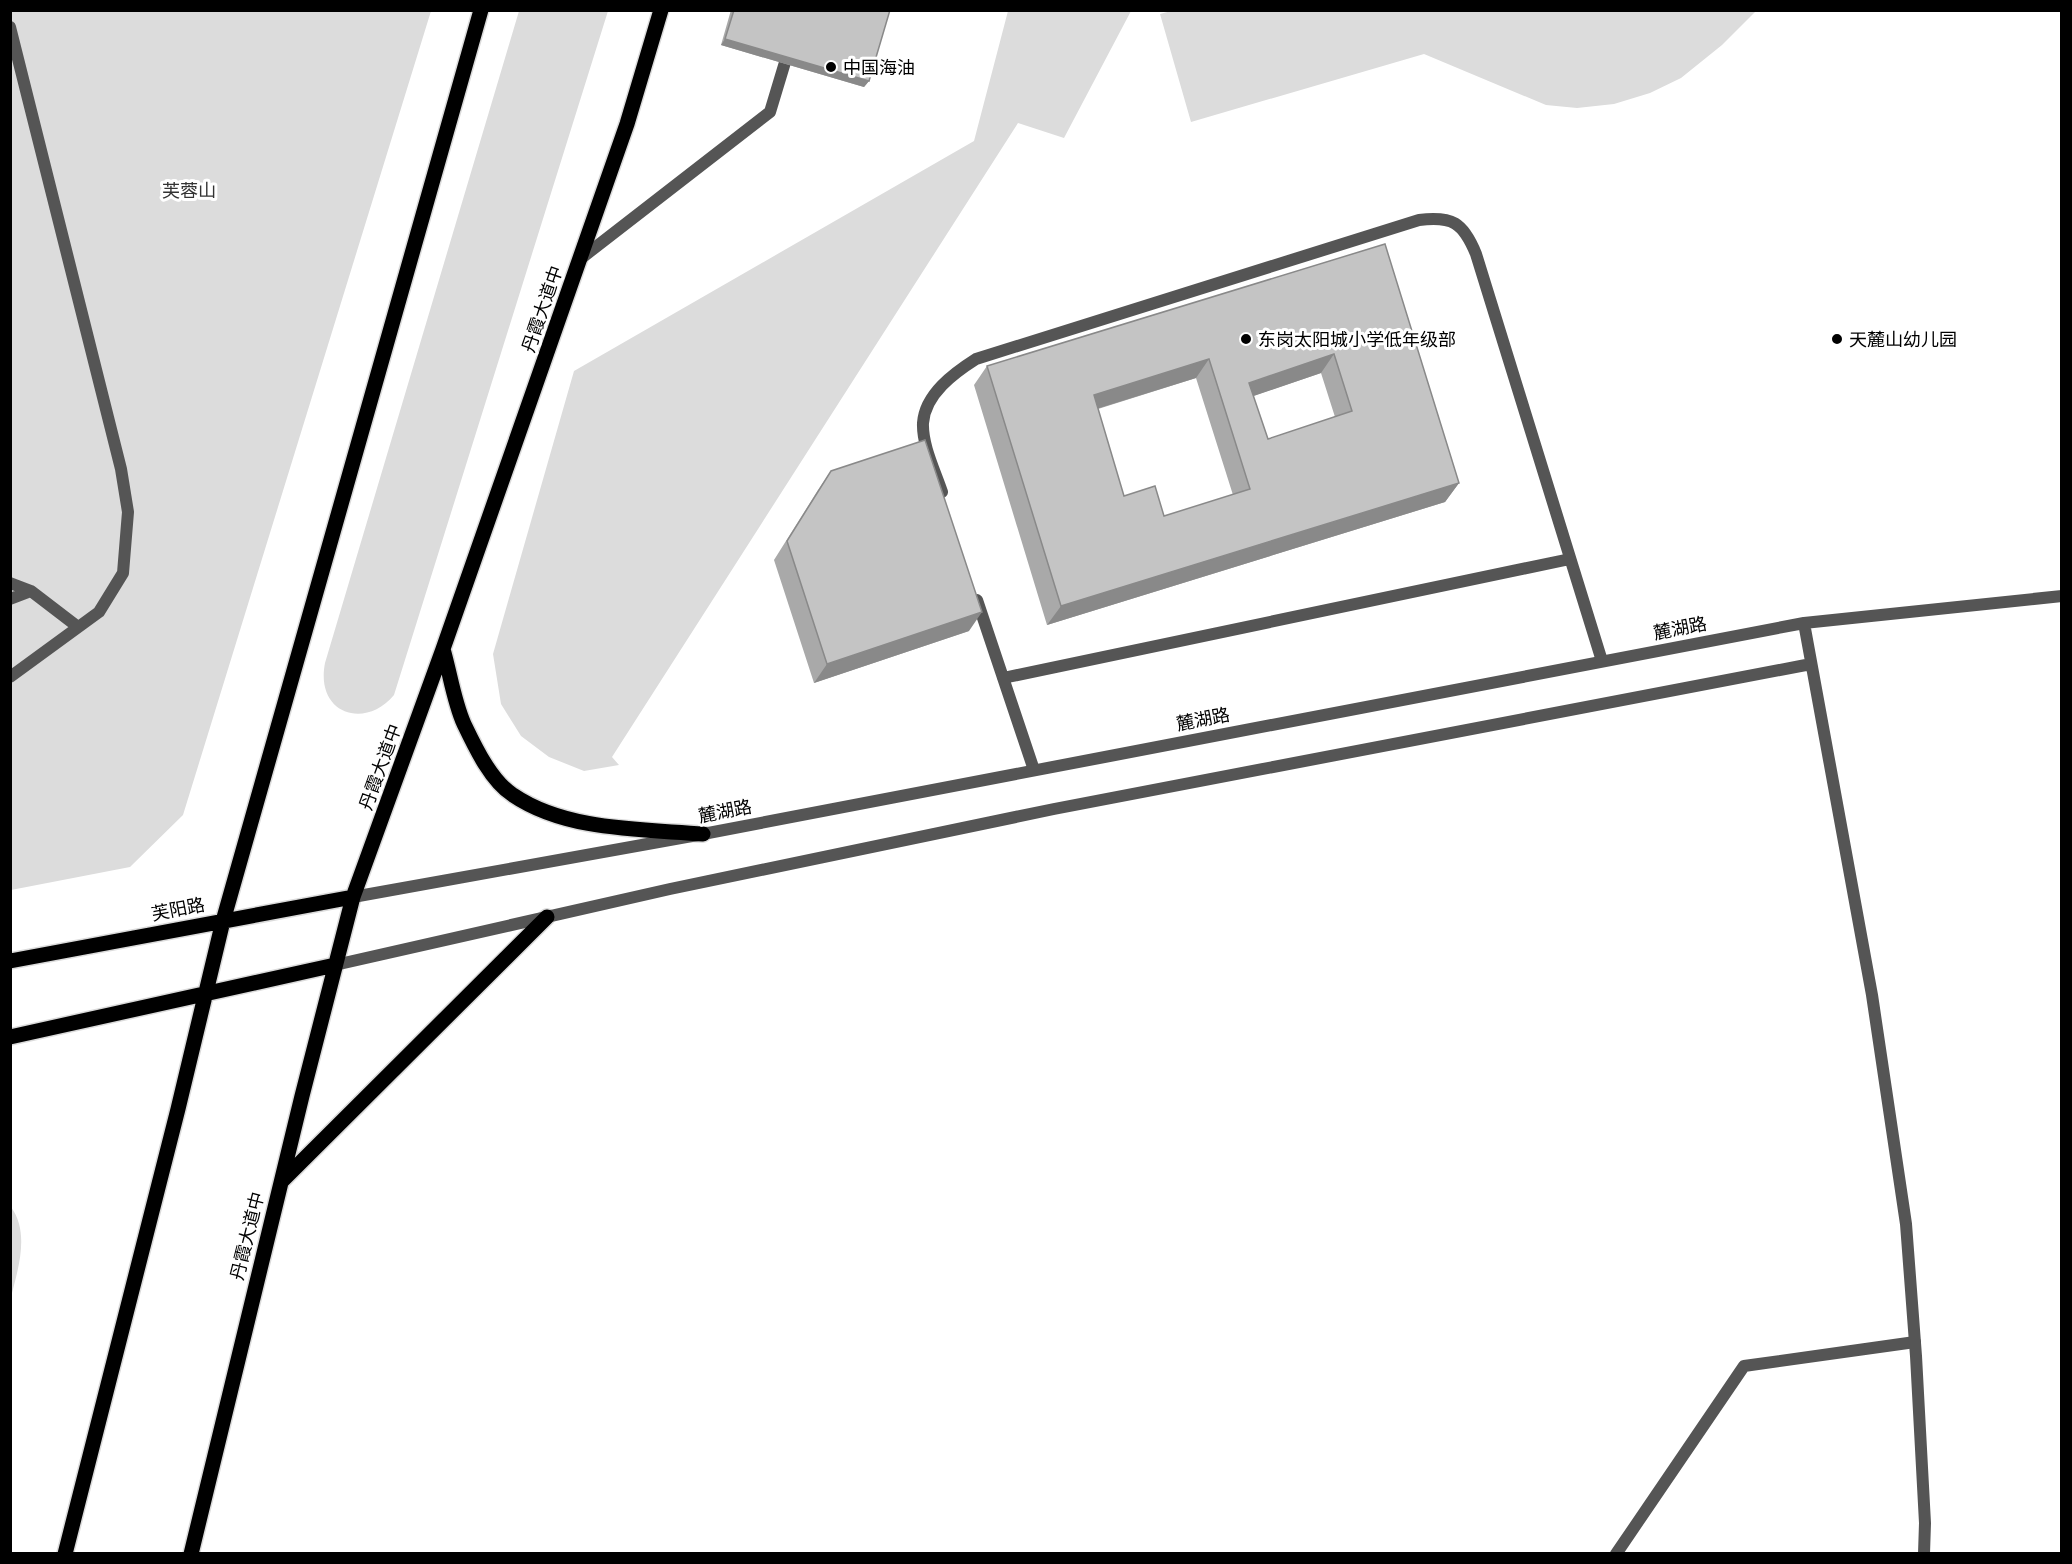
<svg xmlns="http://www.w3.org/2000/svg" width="2072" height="1564" font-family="'Public Sans','Noto Sans SC',sans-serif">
	<rect width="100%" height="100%" fill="#fff"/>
	<path fill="#dcdcdc" d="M 11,11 L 431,11 L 183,815 L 130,867 L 11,890 Z
		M 519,11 L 608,11 L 394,695 C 365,730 315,714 325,663 Z
		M 1008,11 L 1131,11 L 1064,138 L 1018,123 L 612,757 L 619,765 L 584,771 L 549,757 L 521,736 L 501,704 L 493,654 L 574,371 L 974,141 Z
		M 1171,11 L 1171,10 L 1756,11 L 1722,45 L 1681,78 L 1650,93 L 1614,104 L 1577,108 L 1546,105 L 1424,54 L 1191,122 L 1160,14 Z
		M 11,1207 C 30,1233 18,1269 11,1297 Z"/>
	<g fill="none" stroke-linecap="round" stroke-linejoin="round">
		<g stroke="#dbdbdb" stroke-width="18">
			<path id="primary" d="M 443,649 C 450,673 454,702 464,724 C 475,747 491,781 513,795 C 566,831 641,829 703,834
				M 10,961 L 353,897
				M 10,1037 L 335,965
				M 281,1182 L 547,917
				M 65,1554 L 178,1109 L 223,921 L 481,10
				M 191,1554 L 302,1096 L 353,897 L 443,649 L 627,124 L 661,10"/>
		</g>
		<path stroke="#555" stroke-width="12" d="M 10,27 L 121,469 L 128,512 L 123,573 L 99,612 L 10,677
			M 579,260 L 770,112 L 789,49
			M 942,492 C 935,471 922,445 923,423 C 925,394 954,373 976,359 L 1419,220 C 1452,216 1463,222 1476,254 L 1602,661
			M 10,583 L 31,591 L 78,627
			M 10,599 L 31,591
			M 977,600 L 1034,770
			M 1003,678 L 1570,559
			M 1616,1554 L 1744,1366 L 1915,1342"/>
		<path stroke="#555" stroke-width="12" d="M 1804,623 L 1872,995 L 1906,1224 L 1916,1356 L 1925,1523 L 1924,1554
			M 353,897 L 703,834 L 1804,623 L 2062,596
			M 335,965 L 670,889 L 1054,809 L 1811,664"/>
		<use href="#primary" stroke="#000" stroke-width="15"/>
	</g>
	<path fill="#a9a9a9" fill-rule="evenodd" d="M 731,10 L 890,10 L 869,81 L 864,87 L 721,45 Z
		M 1385,244 L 1459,483 L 1445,502 L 1047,625 L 974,385 L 987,366 ZM 1321,373 L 1335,417 L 1268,439 L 1253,396 ZM 1196,378 L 1233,495 L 1164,516 L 1124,496 L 1098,409 Z
		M 831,471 L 969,631 L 814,683 L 774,560 L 818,490 Z"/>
	<path fill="#898989" d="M 725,39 L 869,81 L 864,87 L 721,45 Z
		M 1334,354 L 1321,373 L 1236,402 L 1249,383 Z
		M 1209,359 L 1196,378 L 1080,414 L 1094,395 Z
		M 1459,483 L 1445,502 L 1047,625 L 1061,606 Z
		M 982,612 L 969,631 L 814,683 L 827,664 Z"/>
	<path fill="#c4c4c4" stroke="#898989" stroke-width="1.5" fill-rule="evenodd" d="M 734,10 L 890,10 L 869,81 L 725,39 Z
		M 1385,244 L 1459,483 L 1061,606 L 987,366 ZM 1334,354 L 1352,411 L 1268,439 L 1249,383 ZM 1209,359 L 1250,489 L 1164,516 L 1155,486 L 1124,496 L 1094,395 Z
		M 925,440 L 982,612 L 827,664 L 787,541 L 831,471 Z"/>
	<g fill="#000" stroke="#fff" stroke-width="2">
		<circle cx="831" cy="67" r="6"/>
		<circle cx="1246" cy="339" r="6"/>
		<circle cx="1837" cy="339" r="6"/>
	</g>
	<g text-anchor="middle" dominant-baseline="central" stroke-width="6" stroke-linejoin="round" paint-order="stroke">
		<g font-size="18" fill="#000" stroke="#fff" text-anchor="start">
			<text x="843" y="67">中国海油</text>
			<text x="1258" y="339">东岗太阳城小学低年级部</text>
			<text x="1849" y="339">天麓山幼儿园</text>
		</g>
		<g font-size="18" fill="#333" stroke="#fff">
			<text x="189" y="190">芙蓉山</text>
		</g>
		<g font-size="18" fill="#000" stroke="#fff">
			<text transform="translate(542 309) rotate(-71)">丹霞大道中</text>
			<text transform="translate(1680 628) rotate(-11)">麓湖路</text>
			<text transform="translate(1203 719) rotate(-11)">麓湖路</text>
			<text transform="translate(380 767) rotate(-70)">丹霞大道中</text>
			<text transform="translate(725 811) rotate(-11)">麓湖路</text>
			<text transform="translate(178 909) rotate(-11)">芙阳路</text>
			<text transform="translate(247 1236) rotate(-76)">丹霞大道中</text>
		</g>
	</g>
	<rect width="2072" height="1564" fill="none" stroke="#000000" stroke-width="24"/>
</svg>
